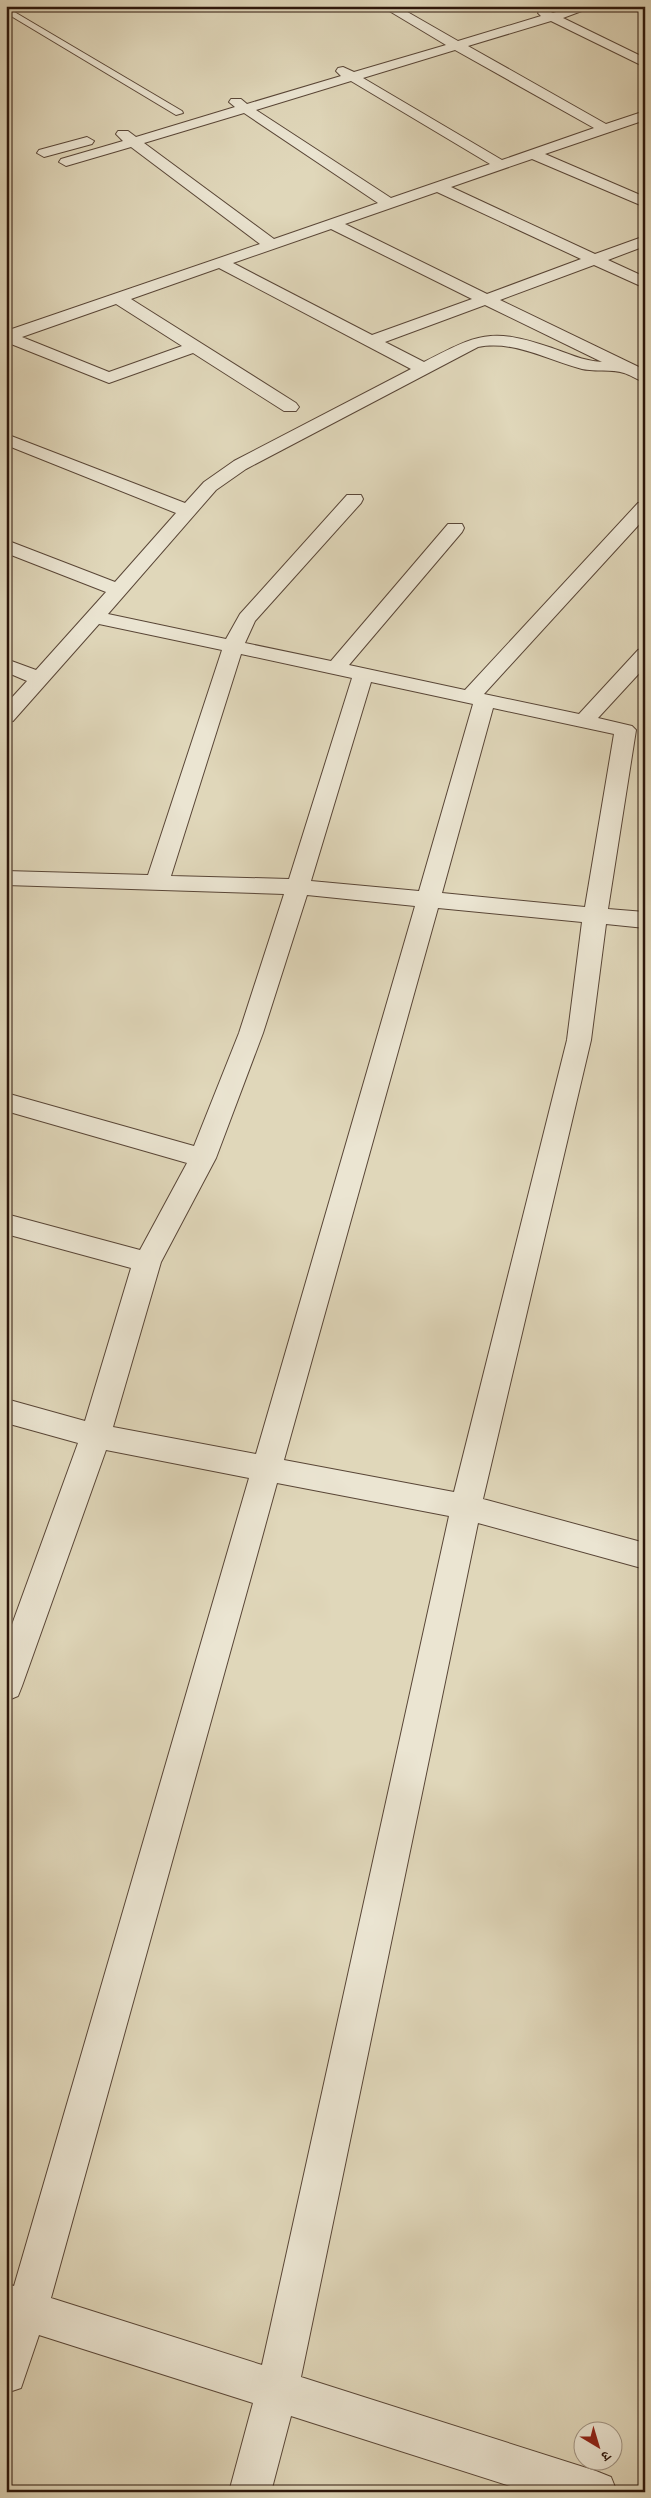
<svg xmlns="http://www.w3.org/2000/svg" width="651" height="2498" font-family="'IM FELL Great Primer','Noto Serif Devanagari',serif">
	<rect width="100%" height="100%" fill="#e0d7ba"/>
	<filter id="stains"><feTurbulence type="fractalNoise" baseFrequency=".004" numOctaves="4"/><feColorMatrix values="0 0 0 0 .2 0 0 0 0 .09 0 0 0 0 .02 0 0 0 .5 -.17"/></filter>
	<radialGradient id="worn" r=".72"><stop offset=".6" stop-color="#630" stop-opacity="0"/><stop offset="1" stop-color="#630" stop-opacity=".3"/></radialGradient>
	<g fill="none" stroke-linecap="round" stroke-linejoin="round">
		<g stroke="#594637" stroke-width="2">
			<path id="service" d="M 6,7 L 182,111 L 183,113 L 176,115 L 6,13 Z"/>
		</g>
		<g stroke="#594637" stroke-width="2">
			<path id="minor" d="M 381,6 L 397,6 L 458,41 L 541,16 L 538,13 L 540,10 L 544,9 L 553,13 L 575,6 L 595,6 L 563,18 L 645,58 L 645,67 L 551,21 L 468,46 L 606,124 L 645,111 L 645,120 L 545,154 L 645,197 L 645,207 L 532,159 L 451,187 L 595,254 L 645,236 L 645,246 L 608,260 L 645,277 L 645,288 L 594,265 L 500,300 L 645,370 L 645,382 C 637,380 631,375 624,373 C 612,369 595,372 582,369 C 547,360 515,340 478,347 L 246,469 L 216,490 L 108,614 L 226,639 L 240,614 L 347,495 L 361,495 L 363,499 L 361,503 L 255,621 L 245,643 L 331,661 L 448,524 L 462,524 L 464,528 L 462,532 L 349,665 L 465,690 L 638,503 L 645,502 L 645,518 L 484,694 L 579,714 L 638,650 L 645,648 L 645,667 L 598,718 L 632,726 L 636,730 L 608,909 L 645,912 L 645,928 L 606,924 L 591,1040 L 483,1499 L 645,1543 L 645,1569 L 478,1523 L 301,2377 L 596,2471 L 611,2477 L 617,2492 L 529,2492 L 291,2416 L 271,2492 L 229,2492 L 253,2403 L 39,2335 L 21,2388 L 6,2393 L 6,2284 L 14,2286 L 249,1478 L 106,1450 L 22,1686 L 18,1696 L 6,1701 L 6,1641 L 78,1443 L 6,1423 L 6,1399 L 85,1421 L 131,1268 L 6,1234 L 6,1214 L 140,1250 L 187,1163 L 6,1111 L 6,1093 L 194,1146 L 239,1033 L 284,894 L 6,885 L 6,871 L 148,875 L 222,650 L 99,624 L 13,721 L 6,723 L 6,704 L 27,681 L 6,672 L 6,659 L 36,670 L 106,592 L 6,553 L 6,540 L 115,582 L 176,513 L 6,445 L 6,434 L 185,503 L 204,482 L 234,461 L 411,369 L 219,268 L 131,299 L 296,403 L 299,407 L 296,411 L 284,411 L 193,353 L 109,383 L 6,342 L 6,331 L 260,244 L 131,147 L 66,166 L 59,162 L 61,159 L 123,141 L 116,134 L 118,131 L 128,131 L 136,137 L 235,107 L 229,102 L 231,99 L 241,99 L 247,104 L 341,76 L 336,71 L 338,68 L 343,67 L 354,72 L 446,45 ZM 455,50 L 594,128 L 502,160 L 363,78 ZM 351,81 L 490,164 L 391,198 L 256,110 ZM 244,113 L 378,203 L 274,239 L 144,143 ZM 437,192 L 581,259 L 487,294 L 345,224 ZM 331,229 L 472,299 L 372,335 L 233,263 ZM 116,304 L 182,346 L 109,372 L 22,337 ZM 485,305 L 602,362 C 583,361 567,353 549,347 C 491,327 476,335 424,362 L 385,342 ZM 241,654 L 352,678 L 289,879 L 171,876 ZM 371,682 L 473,704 L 419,891 L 311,881 ZM 493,708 L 614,734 L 585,907 L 442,893 ZM 307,895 L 415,906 L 256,1454 L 113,1427 L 161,1262 L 216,1158 L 263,1033 ZM 438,908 L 582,922 L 567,1040 L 454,1492 L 284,1460 ZM 277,1483 L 449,1516 L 262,2365 L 51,2298 Z
				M 87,137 L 94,141 L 92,144 L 44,157 L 37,153 L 39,150 Z"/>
		</g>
		<use href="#service" fill="#ebe5d2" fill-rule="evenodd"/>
		<use href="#minor" fill="#ebe5d2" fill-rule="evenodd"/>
	</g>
	<rect width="651" height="2498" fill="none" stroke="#e0d7ba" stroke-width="25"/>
	<rect x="8" y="8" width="636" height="2483" fill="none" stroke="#2c160b" stroke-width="2.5"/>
	<rect x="12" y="12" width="626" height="2473" fill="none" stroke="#2c160b"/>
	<g transform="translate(598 2446) rotate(142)"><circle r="24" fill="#ebe5d2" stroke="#9f9282"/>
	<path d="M0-4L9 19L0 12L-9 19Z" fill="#8f2418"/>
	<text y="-8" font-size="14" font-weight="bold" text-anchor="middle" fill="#2c160b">उ</text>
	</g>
	<rect width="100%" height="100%" filter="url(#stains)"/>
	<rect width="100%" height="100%" fill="url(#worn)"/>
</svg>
